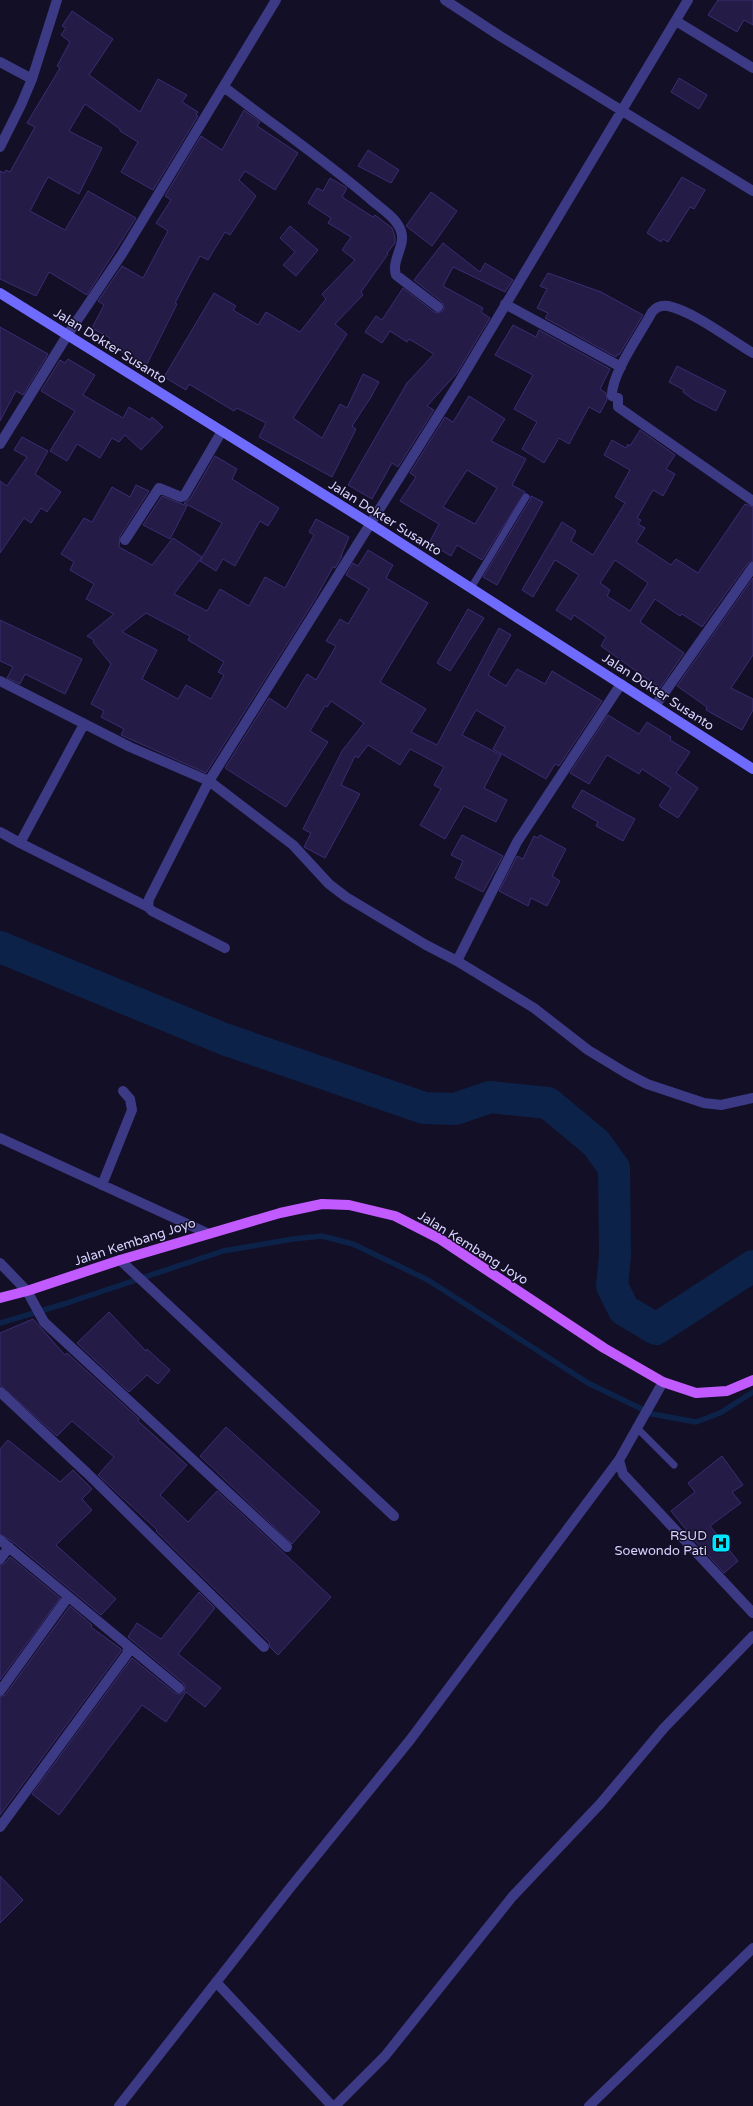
<svg xmlns="http://www.w3.org/2000/svg" width="753" height="2106" font-family="'Varela Round',sans-serif">
	<rect width="100%" height="100%" fill="#130f26"/>
	<g fill="none" stroke-linecap="round" stroke-linejoin="round">
		<path stroke="#0c2248" stroke-width="5.5" d="M 0,1323 L 64,1304 L 223,1251 L 293,1239 L 322,1236 L 353,1244 L 428,1280 L 588,1383 L 652,1414 L 696,1422 L 720,1413 L 753,1392"/>
		<path stroke="#0c2248" stroke-width="32" d="M 0,947 L 224,1039 L 424,1108 L 455,1109 L 490,1097 L 548,1103 L 596,1143 L 614,1168 L 615,1256 L 612,1286 L 624,1310 L 656,1329 L 753,1266"/>
	</g>
	<path fill="#241b47" stroke="#3b2d73" fill-rule="evenodd" d="M 718,0 L 753,0 L 753,25 L 744,20 L 737,32 L 708,15 Z
		M 72,11 L 113,39 L 89,75 L 140,112 L 158,79 L 187,95 L 182,102 L 198,112 L 196,115 L 198,116 L 153,190 L 121,172 L 138,142 L 120,131 L 120,129 L 85,104 L 69,131 L 102,148 L 79,194 L 48,177 L 30,211 L 65,230 L 88,191 L 136,218 L 87,295 L 49,272 L 36,296 L 0,279 L 0,171 L 4,173 L 6,170 L 10,172 L 35,127 L 27,123 L 60,68 L 57,66 L 70,42 L 61,35 L 66,28 L 62,26 Z
		M 679,78 L 707,95 L 699,109 L 671,92 Z
		M 244,110 L 260,122 L 257,126 L 298,153 L 275,190 L 245,171 L 239,180 L 256,196 L 230,235 L 225,232 L 208,260 L 200,256 L 187,280 L 175,303 L 177,304 L 146,366 L 107,343 L 110,338 L 92,328 L 104,305 L 98,301 L 122,266 L 143,278 L 168,231 L 156,223 L 171,200 L 165,196 L 201,136 L 222,150 Z
		M 368,150 L 399,170 L 391,183 L 358,166 Z
		M 682,177 L 705,190 L 694,209 L 690,207 L 668,242 L 663,239 L 661,242 L 647,233 Z
		M 330,178 L 347,188 L 342,197 L 373,217 L 375,215 L 392,228 L 395,237 L 395,243 L 387,253 L 388,254 L 361,292 L 363,295 L 335,324 L 347,334 L 293,418 L 322,438 L 340,404 L 347,408 L 363,374 L 379,382 L 371,397 L 352,426 L 356,429 L 332,477 L 259,437 L 266,423 L 237,408 L 234,411 L 189,384 L 186,390 L 164,377 L 214,293 L 236,306 L 233,310 L 258,325 L 266,312 L 300,332 L 326,299 L 322,294 L 355,260 L 342,250 L 351,237 L 328,223 L 331,218 L 308,203 L 317,188 L 323,191 Z
		M 431,192 L 457,211 L 432,246 L 406,226 Z
		M 290,226 L 318,250 L 296,276 L 283,265 L 295,252 L 280,238 Z
		M 443,243 L 480,272 L 485,263 L 513,280 L 505,292 L 453,267 L 443,286 L 483,308 L 481,312 L 490,318 L 457,373 L 427,406 L 434,410 L 398,467 L 392,463 L 372,499 L 348,485 L 407,383 L 434,354 L 409,339 L 407,342 L 390,331 L 382,343 L 365,332 L 376,316 L 382,320 L 403,288 L 434,312 L 438,313 L 443,311 L 444,307 L 442,302 L 414,280 Z
		M 548,273 L 601,292 L 643,315 L 619,355 L 618,354 L 616,357 L 545,318 L 548,313 L 537,308 L 547,289 L 540,286 Z
		M 513,325 L 536,337 L 539,330 L 610,369 L 600,389 L 606,393 L 607,400 L 600,413 L 589,407 L 569,444 L 559,438 L 544,463 L 522,449 L 537,422 L 514,409 L 533,375 L 495,355 Z
		M 0,327 L 48,354 L 23,395 L 16,391 L 0,421 Z
		M 68,359 L 95,375 L 83,395 L 123,418 L 129,407 L 150,420 L 152,417 L 163,427 L 141,450 L 125,435 L 119,442 L 112,438 L 100,458 L 77,444 L 67,461 L 50,451 L 75,411 L 41,391 L 60,360 L 65,363 Z
		M 677,366 L 726,391 L 716,411 L 694,400 L 683,392 L 684,390 L 669,382 Z
		M 469,396 L 505,419 L 491,441 L 526,459 L 512,485 L 525,492 L 482,560 L 457,545 L 451,556 L 429,543 L 439,524 L 400,501 L 416,477 L 410,473 L 445,417 L 453,422 ZM 467,470 L 497,488 L 475,524 L 443,507 Z
		M 640,430 L 675,455 L 666,469 L 675,474 L 663,496 L 653,490 L 637,518 L 641,520 L 638,524 L 645,528 L 636,542 L 671,565 L 676,559 L 698,573 L 745,504 L 753,507 L 753,561 L 748,563 L 702,627 L 682,614 L 680,616 L 655,599 L 640,622 L 684,653 L 660,688 L 601,646 L 606,637 L 574,615 L 571,620 L 556,610 L 579,575 L 555,560 L 533,597 L 522,590 L 562,522 L 576,531 L 571,541 L 593,555 L 625,503 L 615,497 L 630,470 L 604,455 L 612,440 L 626,448 L 628,444 L 630,446 ZM 615,560 L 648,583 L 630,611 L 607,596 L 610,590 L 600,583 Z
		M 22,437 L 48,451 L 35,474 L 61,492 L 47,512 L 41,508 L 31,523 L 24,518 L 0,553 L 0,481 L 7,486 L 27,457 L 14,450 Z
		M 215,456 L 237,469 L 232,479 L 279,508 L 268,526 L 260,521 L 235,566 L 223,559 L 216,571 L 200,561 L 222,523 L 184,503 L 190,499 Z
		M 136,485 L 149,491 L 120,536 L 119,547 L 152,565 L 173,538 L 202,557 L 174,594 L 207,611 L 220,589 L 249,606 L 265,577 L 285,588 L 314,535 L 309,532 L 316,519 L 349,537 L 341,556 L 342,556 L 335,568 L 333,567 L 314,601 L 206,773 L 121,735 L 124,729 L 101,717 L 104,711 L 91,704 L 111,664 L 93,642 L 94,640 L 87,636 L 114,614 L 86,599 L 94,584 L 70,570 L 74,562 L 61,554 L 84,518 L 92,522 L 112,487 L 130,497 ZM 146,613 L 190,636 L 188,640 L 224,662 L 218,672 L 224,675 L 211,699 L 186,685 L 178,699 L 142,679 L 157,650 L 122,632 Z
		M 162,496 L 187,506 L 170,539 L 143,525 Z
		M 531,496 L 543,502 L 497,585 L 483,577 L 530,500 Z
		M 368,550 L 393,565 L 386,578 L 428,603 L 380,682 L 426,709 L 411,732 L 437,745 L 499,628 L 511,635 L 488,675 L 506,686 L 517,669 L 545,684 L 552,671 L 602,701 L 559,766 L 555,764 L 546,779 L 493,749 L 505,727 L 476,710 L 462,735 L 501,755 L 484,788 L 507,800 L 496,822 L 464,806 L 445,839 L 420,825 L 441,789 L 434,785 L 444,767 L 410,749 L 400,765 L 368,745 L 358,758 L 355,756 L 341,785 L 360,794 L 325,858 L 304,847 L 311,833 L 303,829 L 342,751 L 364,723 L 331,701 L 327,707 L 325,706 L 310,731 L 328,742 L 286,807 L 225,768 L 269,698 L 286,709 L 307,674 L 316,680 L 336,646 L 326,641 L 340,619 L 348,624 L 369,589 L 346,575 L 353,563 L 358,566 Z
		M 753,578 L 753,655 L 731,688 L 753,699 L 753,710 L 742,730 L 706,710 L 707,707 L 677,686 Z
		M 468,609 L 484,618 L 450,671 L 437,663 Z
		M 0,620 L 82,659 L 65,694 L 25,674 L 20,684 L 7,678 L 13,667 L 0,661 Z
		M 608,715 L 639,734 L 647,722 L 671,737 L 670,740 L 690,752 L 676,773 L 698,788 L 678,818 L 659,806 L 671,788 L 642,769 L 639,774 L 607,755 L 589,784 L 570,773 Z
		M 582,790 L 635,819 L 623,841 L 596,826 L 598,822 L 572,807 Z
		M 462,835 L 503,856 L 483,892 L 455,878 L 463,861 L 451,855 Z
		M 540,835 L 566,849 L 552,876 L 560,881 L 547,906 L 531,898 L 528,906 L 499,891 L 517,856 L 523,859 L 534,836 L 538,838 Z
		M 109,1312 L 146,1351 L 147,1349 L 170,1370 L 158,1384 L 147,1375 L 129,1392 L 77,1343 Z
		M 33,1319 L 65,1355 L 67,1353 L 139,1419 L 138,1421 L 187,1465 L 160,1495 L 188,1522 L 217,1491 L 331,1597 L 278,1655 L 270,1647 L 269,1642 L 156,1531 L 157,1530 L 98,1475 L 114,1457 L 72,1421 L 57,1436 L 0,1385 L 0,1333 Z
		M 226,1427 L 320,1512 L 292,1544 L 200,1456 Z
		M 8,1440 L 60,1482 L 73,1470 L 92,1489 L 82,1499 L 92,1510 L 56,1545 L 116,1599 L 101,1615 L 13,1542 L 0,1534 L 0,1449 Z
		M 722,1456 L 743,1485 L 732,1492 L 741,1503 L 710,1526 L 738,1561 L 724,1573 L 696,1542 L 671,1511 L 695,1492 L 688,1483 Z
		M 10,1557 L 60,1598 L 0,1680 L 0,1565 L 5,1563 Z
		M 199,1592 L 215,1608 L 178,1654 L 221,1688 L 205,1707 L 186,1692 L 166,1722 L 142,1705 L 59,1815 L 32,1794 L 132,1658 L 175,1693 L 181,1694 L 184,1692 L 185,1686 L 183,1683 L 128,1637 L 137,1623 L 161,1639 Z
		M 70,1606 L 92,1625 L 91,1627 L 121,1649 L 121,1651 L 0,1815 L 0,1697 L 5,1695 Z
		M 0,1876 L 23,1900 L 0,1923 Z"/>
	<g fill="none" stroke-linecap="round" stroke-linejoin="round">
		<path stroke="#3d3a85" stroke-width="7" d="M 471,588 L 526,497
			M 637,1428 L 674,1465"/>
		<path stroke="#3d3a85" stroke-width="10" d="M 445,0 L 500,36 L 753,191
			M 676,21 L 753,68
			M 0,62 L 32,79
			M 224,87 C 272,124 323,159 369,198 C 380,208 396,217 401,231 C 406,246 391,260 396,275 L 438,307
			M 0,147 L 21,105 L 32,79 L 57,0
			M 505,304 L 621,367
			M 753,353 C 729,339 695,312 668,306 C 661,305 656,307 652,312 C 641,333 611,374 612,396 L 618,398 L 618,407 L 753,501
			M 0,444 L 68,334 L 122,254 L 276,0
			M 125,540 L 159,488 L 181,497 L 184,496 L 222,431
			M 0,681 L 130,747 L 209,781 L 293,845 L 329,884 L 346,897 L 426,945 L 457,961 L 534,1008 L 588,1050 L 626,1073 L 647,1084 L 704,1103 L 721,1105 L 753,1098
			M 655,706 L 753,567
			M 84,724 L 20,843 L 148,907
			M 0,832 L 20,843
			M 225,948 L 152,911 L 148,907 L 149,899 L 209,781 L 458,384 L 688,0
			M 457,961 L 517,842 L 621,684
			M 0,1138 L 207,1233
			M 102,1185 L 132,1110 L 130,1099 L 123,1091
			M 120,1260 L 394,1516
			M 0,1263 L 27,1291 L 44,1322 L 287,1547
			M 0,1392 L 87,1473 L 264,1647
			M 619,1460 L 623,1474 L 753,1613
			M 0,1540 L 179,1688
			M 0,1559 L 9,1547
			M 0,1691 L 68,1597
			M 0,1827 L 127,1654 L 128,1647 L 126,1644
			M 216,1982 L 332,2106
			M 119,2106 L 290,1888 L 410,1740 L 619,1460 L 663,1382
			M 335,2106 L 385,2056 L 512,1897 L 601,1803 L 664,1728 L 753,1636
			M 589,2106 L 753,1948"/>
		<path stroke="#6f6bff" stroke-width="10" d="M 0,293 L 371,524 L 753,769"/>
		<path stroke="#c25bff" stroke-width="10" d="M 0,1298 L 27,1291 L 120,1260 L 280,1213 L 322,1204 L 349,1205 L 395,1216 L 440,1239 L 604,1348 L 663,1382 L 696,1393 L 727,1391 L 753,1380"/>
	</g>
	<defs>
		<g id="hospital-square" transform="scale(1)"><rect x="-9" y="-9" width="18" height="18" rx="4" fill="#00e5ff" stroke="#130f26"/><path d="M-5-5h3v3.5h4V-5h3V5h-3V1.5h-4V5h-3Z" fill="#111"/></g>
	</defs>
	<g fill-rule="evenodd">
		<use href="#hospital-square" x="721" y="1543"/>
	</g>
	<g text-anchor="middle" dominant-baseline="central" stroke-width="3" stroke-linejoin="round" paint-order="stroke">
		<g font-size="13" fill="#d9d4ff" stroke="#130f26">
			<text transform="translate(110 346) rotate(32)">Jalan Dokter Susanto</text>
			<text transform="translate(385 518) rotate(32)">Jalan Dokter Susanto</text>
			<text transform="translate(658 692) rotate(33)">Jalan Dokter Susanto</text>
			<text transform="translate(135 1242) rotate(-18)">Jalan Kembang Joyo</text>
			<text transform="translate(473 1248) rotate(32)">Jalan Kembang Joyo</text>
		</g>
		<g font-size="13" fill="#d9d4ff" stroke="#130f26" text-anchor="end">
			<text x="707" y="1536">RSUD<tspan x="707" dy="15">Soewondo Pati</tspan></text>
		</g>
	</g>
</svg>
